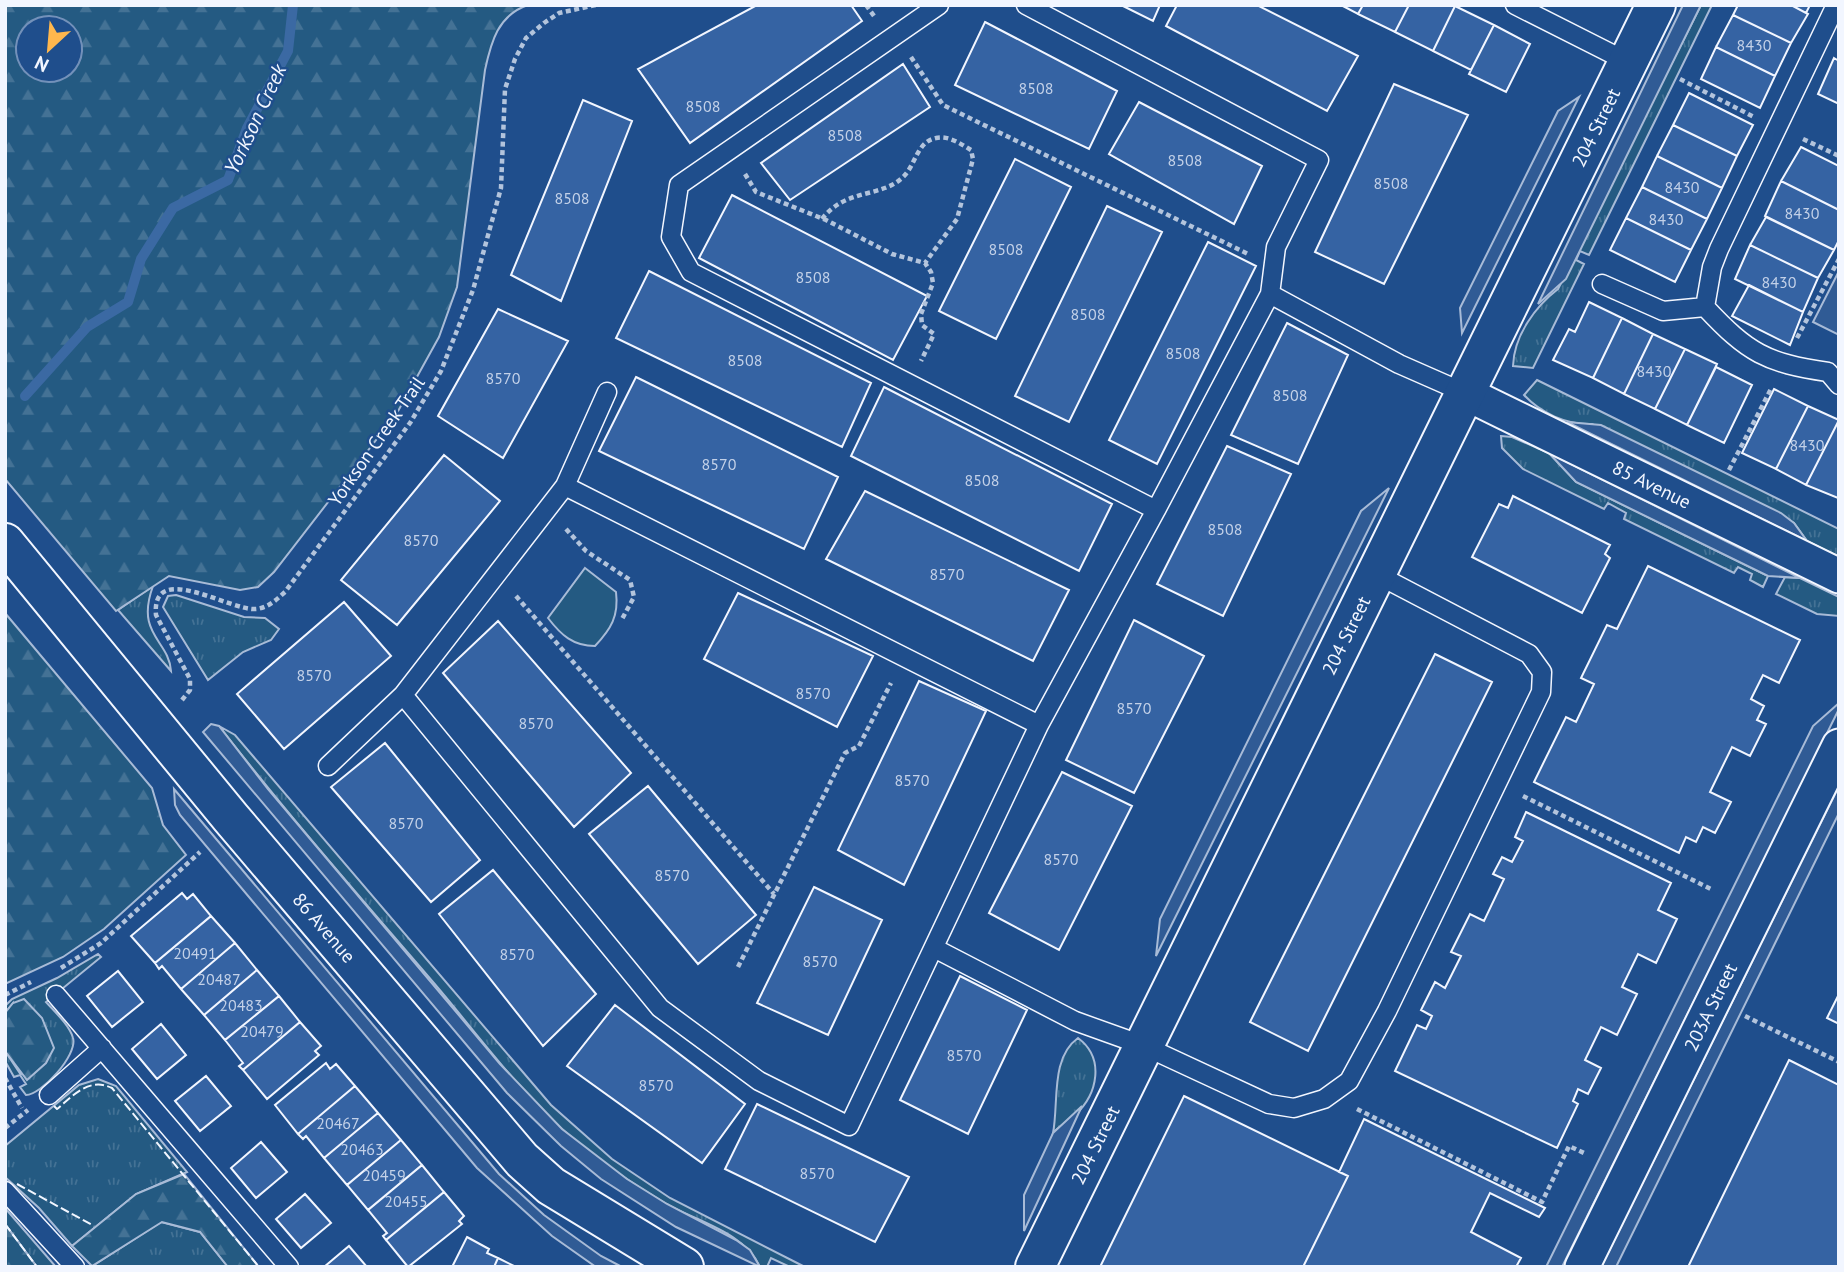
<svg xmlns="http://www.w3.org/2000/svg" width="1844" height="1272" font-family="'PT Sans',sans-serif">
	<defs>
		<pattern id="grass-tufts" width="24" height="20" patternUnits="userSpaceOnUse" patternTransform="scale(1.75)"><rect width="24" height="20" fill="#245a82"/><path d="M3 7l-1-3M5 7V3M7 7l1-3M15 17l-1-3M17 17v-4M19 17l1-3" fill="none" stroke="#447295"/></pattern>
		<pattern id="forest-firs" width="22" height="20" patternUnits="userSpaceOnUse" patternTransform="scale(1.75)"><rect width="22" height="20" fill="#245a82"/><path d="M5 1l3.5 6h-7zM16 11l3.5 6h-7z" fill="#447295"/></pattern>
	</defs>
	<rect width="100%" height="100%" fill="#1f4e8c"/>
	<path fill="url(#grass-tufts)" stroke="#a8bbd7" stroke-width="2" d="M 1701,5 L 1712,5 L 1589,255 L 1580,251 L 1576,260 L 1584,264 L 1533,368 L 1513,366 C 1514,335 1536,306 1558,289 Z
		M 1537,380 L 1839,529 L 1839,557 L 1807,541 L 1794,523 L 1592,424 C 1566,425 1541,413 1524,395 Z
		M 1501,436 L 1512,437 L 1549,453 L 1576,482 L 1768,576 L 1763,587 L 1750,580 L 1752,574 L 1738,567 L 1734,573 L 1624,519 L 1626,513 L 1608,503 L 1604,509 L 1523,469 L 1502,448 Z
		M 1785,577 L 1800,578 L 1839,597 L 1839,616 L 1817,614 L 1776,594 Z
		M 153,586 C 135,635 169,640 171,671 L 118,610 Z
		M 176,595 L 244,617 L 265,618 L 279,629 L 271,640 L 243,652 L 208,680 L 163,607 L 168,596 Z
		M 219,726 L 235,735 L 551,1105 L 612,1159 L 670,1198 L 805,1267 L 790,1267 L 771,1258 L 767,1267 L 760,1267 C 745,1232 695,1221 665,1203 C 629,1182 593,1157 562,1129 C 514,1085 475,1031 433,982 C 360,897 287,814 219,726 Z
		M 98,954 L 101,957 L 46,1002 C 55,1012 70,1026 73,1038 C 78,1055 41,1095 26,1095 L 20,1087 L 26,1084 L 20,1075 L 14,1077 L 5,1061 L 5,1051 L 21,1075 L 13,1003 L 5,1013 L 5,1006 L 12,999 L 57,978 Z
		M 1078,1038 C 1105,1058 1098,1094 1075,1115 C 1067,1122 1060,1125 1053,1133 C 1059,1103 1050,1058 1078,1038 Z
		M 98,1079 L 116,1086 L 187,1172 L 136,1194 L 72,1246 L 39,1208 L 5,1177 L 5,1146 L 79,1085 Z
		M 5,1208 L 56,1267 L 37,1267 L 5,1224 Z
		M 161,1222 L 200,1232 L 228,1267 L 91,1267 Z"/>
	<path fill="url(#forest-firs)" stroke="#a8bbd7" stroke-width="2" fill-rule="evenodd" d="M 5,5 L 528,5 C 498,15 491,42 485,70 L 457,287 L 439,337 L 397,413 L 274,572 L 258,587 L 240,590 L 169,576 L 116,611 L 5,479 ZM 28,28 L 70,28 L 70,70 L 28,70 Z
		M 5,613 L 152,788 L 163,825 L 186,855 L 104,929 L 63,957 L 5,984 Z
		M 24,999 L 42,1018 L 54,1048 L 46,1063 L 27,1080 L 5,1051 L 5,1013 L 13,1003 Z
		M 184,1174 L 259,1267 L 228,1267 L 200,1232 L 162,1222 L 92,1266 L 72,1246 L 136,1194 Z
		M 5,1224 L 37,1267 L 5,1267 Z"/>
	<path fill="#245a82" stroke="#a8bbd7" stroke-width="2" d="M 585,568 L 616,592 C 619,616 611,629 595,646 C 573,646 561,635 548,618 Z"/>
	<path fill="#305b95" stroke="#a8bbd7" stroke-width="2" d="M 1683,5 L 1701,5 L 1566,279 L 1538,304 Z
		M 1579,97 L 1462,333 L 1460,308 L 1558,111 Z
		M 1839,271 L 1839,335 L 1813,322 Z
		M 1567,422 L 1601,425 L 1781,513 L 1794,523 L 1807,541 Z
		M 1549,453 L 1800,578 L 1768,576 L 1576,482 Z
		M 1389,488 L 1156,956 L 1160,919 L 1361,511 Z
		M 1839,703 L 1839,709 L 1562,1267 L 1546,1267 L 1813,726 Z
		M 211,724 L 219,726 L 268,789 L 500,1064 L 562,1129 L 627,1179 L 667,1204 L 736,1240 L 750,1250 L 760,1267 L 676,1227 L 601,1179 L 561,1146 L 507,1093 L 203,732 Z
		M 1839,786 L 1839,813 L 1616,1267 L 1601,1267 Z
		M 174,789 L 499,1174 L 544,1215 L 601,1256 L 622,1267 L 596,1267 L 552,1236 L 477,1168 L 180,815 L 175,805 Z
		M 1082,1106 L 1024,1231 L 1024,1195 L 1053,1133 Z"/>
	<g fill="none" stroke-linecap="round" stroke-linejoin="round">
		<path stroke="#3b69a3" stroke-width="10" d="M 25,396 L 87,327 L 128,302 L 141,259 L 173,208 L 228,180 L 247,128 L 288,51 L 293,5"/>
	</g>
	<path fill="#3563a3" stroke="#f2f6ff" stroke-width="2" d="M 757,5 L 851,5 L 862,21 L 690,143 L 638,69 Z
		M 1121,5 L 1160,5 L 1153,21 Z
		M 1177,5 L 1257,5 L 1358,56 L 1327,111 L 1166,26 Z
		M 1341,5 L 1363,5 L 1358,14 Z
		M 1363,5 L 1409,5 L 1395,32 L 1358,14 Z
		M 1409,5 L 1455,6 L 1433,51 L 1395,32 Z
		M 1738,5 L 1791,5 L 1808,14 L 1791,43 L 1733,15 Z
		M 1791,5 L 1810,5 L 1806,13 Z
		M 1455,6 L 1494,25 L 1471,70 L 1433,51 Z
		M 1733,15 L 1791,43 L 1775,76 L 1716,47 Z
		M 985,22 L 1117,91 L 1089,149 L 955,85 Z
		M 1494,25 L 1530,44 L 1506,92 L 1469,74 Z
		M 1716,47 L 1775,76 L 1760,108 L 1701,79 Z
		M 1834,58 L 1839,61 L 1839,104 L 1818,94 Z
		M 903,64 L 930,107 L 790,200 L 761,163 Z
		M 1394,84 L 1468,115 L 1384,284 L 1315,252 Z
		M 1689,93 L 1753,125 L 1737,156 L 1673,125 Z
		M 583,100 L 632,121 L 561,301 L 511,275 Z
		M 1139,102 L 1262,166 L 1234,224 L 1109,154 Z
		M 1673,125 L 1737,156 L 1722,188 L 1657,156 Z
		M 1801,147 L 1839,166 L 1839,210 L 1781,181 Z
		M 1657,156 L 1722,188 L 1707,219 L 1642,187 Z
		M 1015,159 L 1071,187 L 996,339 L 939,311 Z
		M 1781,181 L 1839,210 L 1839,240 L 1834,250 L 1765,216 Z
		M 1642,187 L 1707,219 L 1691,250 L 1626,218 Z
		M 732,195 L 927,296 L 893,360 L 699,258 Z
		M 1107,206 L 1162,232 L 1069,422 L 1015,396 Z
		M 1766,217 L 1834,250 L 1818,278 L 1750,245 Z
		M 1626,218 L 1691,250 L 1675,282 L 1610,250 Z
		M 1208,242 L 1256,266 L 1157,464 L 1109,440 Z
		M 1750,245 L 1818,278 L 1803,312 L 1735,279 Z
		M 649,271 L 871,383 L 842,447 L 616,338 Z
		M 1749,285 L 1803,312 L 1790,345 L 1732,316 Z
		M 1589,302 L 1622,318 L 1593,378 L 1553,360 L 1569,329 L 1575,332 Z
		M 498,309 L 568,341 L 503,458 L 438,416 Z
		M 1622,318 L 1653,334 L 1624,394 L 1593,378 Z
		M 1287,323 L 1348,355 L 1298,464 L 1231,435 Z
		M 1653,334 L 1685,349 L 1655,409 L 1624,394 Z
		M 1685,349 L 1717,364 L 1687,425 L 1655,409 Z
		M 1716,367 L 1752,385 L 1724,443 L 1687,425 Z
		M 636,377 L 838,477 L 804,549 L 599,451 Z
		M 884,387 L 1112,504 L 1079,571 L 851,456 Z
		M 1774,389 L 1808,406 L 1776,469 L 1742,453 Z
		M 1808,406 L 1839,420 L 1806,485 L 1776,469 Z
		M 1839,420 L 1839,496 L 1838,498 L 1806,485 Z
		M 1227,446 L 1291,474 L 1223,616 L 1157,584 Z
		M 444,455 L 500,501 L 397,625 L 341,580 Z
		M 865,491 L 1069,590 L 1033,661 L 826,559 Z
		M 1513,496 L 1610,545 L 1605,554 L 1610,558 L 1582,613 L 1472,557 L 1499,504 L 1508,508 Z
		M 1648,566 L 1800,640 L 1779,683 L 1763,675 L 1751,699 L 1764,706 L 1757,720 L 1766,724 L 1750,756 L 1732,747 L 1710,792 L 1731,802 L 1715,833 L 1703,827 L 1696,842 L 1686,837 L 1679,853 L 1534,782 L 1566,717 L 1576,722 L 1594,684 L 1581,678 L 1607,625 L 1617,629 Z
		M 738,593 L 873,656 L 837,727 L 704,659 Z
		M 344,602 L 391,656 L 284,749 L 237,694 Z
		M 1134,620 L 1204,656 L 1134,793 L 1066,760 Z
		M 498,621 L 631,773 L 574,827 L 443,673 Z
		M 1435,654 L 1492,682 L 1308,1051 L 1250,1022 Z
		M 919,681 L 986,711 L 904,885 L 838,850 Z
		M 385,743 L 480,860 L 431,902 L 331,787 Z
		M 1062,772 L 1132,806 L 1059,950 L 989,913 Z
		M 648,786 L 756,915 L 698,964 L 589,834 Z
		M 1526,812 L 1671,883 L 1658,910 L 1677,919 L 1656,963 L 1638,954 L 1622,987 L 1637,994 L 1617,1035 L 1601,1027 L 1585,1060 L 1601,1068 L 1588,1094 L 1578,1089 L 1573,1101 L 1578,1104 L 1557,1148 L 1395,1071 L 1417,1025 L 1426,1029 L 1432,1016 L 1421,1010 L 1435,982 L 1445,988 L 1461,956 L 1451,952 L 1470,914 L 1484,921 L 1504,879 L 1493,874 L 1502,857 L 1512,862 L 1523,841 L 1515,837 Z
		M 493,870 L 596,994 L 543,1046 L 439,914 Z
		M 814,887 L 882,920 L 828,1035 L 757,1003 Z
		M 182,893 L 187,899 L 193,894 L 211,916 L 155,963 L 131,936 Z
		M 211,916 L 235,943 L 181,989 L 162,966 L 159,969 L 155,963 Z
		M 235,943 L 257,970 L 204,1015 L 181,989 Z
		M 257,970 L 279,996 L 225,1040 L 204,1015 Z
		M 118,971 L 143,1002 L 112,1027 L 87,996 Z
		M 960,976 L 1027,1010 L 968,1134 L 900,1100 Z
		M 1839,994 L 1839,1024 L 1827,1018 Z
		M 279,996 L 300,1022 L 243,1070 L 239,1066 L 243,1063 L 225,1040 Z
		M 615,1005 L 745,1104 L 702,1163 L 567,1066 Z
		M 300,1022 L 321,1046 L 315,1051 L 319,1055 L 267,1099 L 243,1070 Z
		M 161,1024 L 186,1055 L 157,1079 L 132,1049 Z
		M 1789,1060 L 1839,1085 L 1839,1267 L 1688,1267 Z
		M 326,1063 L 330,1069 L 336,1064 L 355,1086 L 298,1134 L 275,1105 Z
		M 206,1076 L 231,1106 L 200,1131 L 175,1101 Z
		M 355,1086 L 378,1113 L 324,1158 L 306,1136 L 303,1139 L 298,1134 Z
		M 1184,1096 L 1348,1176 L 1303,1267 L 1100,1267 Z
		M 757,1104 L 909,1177 L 875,1242 L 725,1169 Z
		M 378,1113 L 401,1140 L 347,1185 L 324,1158 Z
		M 1364,1119 L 1545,1208 L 1539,1217 L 1490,1193 L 1471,1232 L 1521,1258 L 1516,1267 L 1303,1267 L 1348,1176 L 1339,1172 Z
		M 401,1140 L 422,1165 L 368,1210 L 347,1185 Z
		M 261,1142 L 287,1172 L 256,1198 L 231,1168 Z
		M 422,1165 L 444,1192 L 386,1240 L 383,1236 L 387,1233 L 368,1210 Z
		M 444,1192 L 464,1216 L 459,1221 L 462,1224 L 408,1267 L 386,1240 Z
		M 305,1194 L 331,1223 L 301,1248 L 276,1219 Z
		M 467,1237 L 489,1249 L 487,1253 L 498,1258 L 494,1267 L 452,1267 Z
		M 349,1246 L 367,1267 L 324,1267 Z
		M 498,1258 L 516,1267 L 494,1267 Z"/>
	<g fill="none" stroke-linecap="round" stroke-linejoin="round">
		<g stroke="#f2f6ff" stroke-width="21">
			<path id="service" d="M 939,5 L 679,185 L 671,237 L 691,272 L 1156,510 L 1270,294 L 1276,247 L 1319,160 L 1026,5
				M 1515,5 L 1628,62
				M 1836,5 L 1719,249 L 1712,267 L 1705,307 C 1748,353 1766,363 1828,372 L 1839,385
				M 1602,284 L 1663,311 L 1705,307
				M 1270,294 L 1399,364 L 1465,393
				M 565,486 L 607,392
				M 1039,725 L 565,486 L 403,695 L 660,1008 L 759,1081 L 849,1126 L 1039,725 L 1156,510
				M 328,766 L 403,695
				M 934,948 L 1075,1021 L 1142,1045 L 1269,1104 L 1294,1108 L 1324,1099 L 1349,1081 L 1387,1011 L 1541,692 L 1542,672 L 1529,654 L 1376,574
				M 56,995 L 289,1267
				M 49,1095 L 102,1048
				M 5,1191 L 75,1267"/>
		</g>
		<g stroke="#f2f6ff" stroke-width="37">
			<g id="minor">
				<path id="s1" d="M 1465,393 L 1839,576"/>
				<path id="s2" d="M 1582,1267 L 1839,746"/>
			</g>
		</g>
		<g stroke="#f2f6ff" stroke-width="42">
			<g id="tertiary">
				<path id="s3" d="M 5,543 L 231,818 L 522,1160 L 551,1186 L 684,1267"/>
				<path id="s4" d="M 1035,1267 L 1656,5"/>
			</g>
		</g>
		<path stroke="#b3c4dc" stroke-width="4.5" stroke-dasharray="5 3.5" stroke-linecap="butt" d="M 866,5 L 874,16
			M 911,57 L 943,105 L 1248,254
			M 1680,79 L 1754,117
			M 1803,139 L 1839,156
			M 745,174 L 756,192 L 826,220 L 892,254 L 925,263 L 931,272 L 933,283 L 921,314 L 922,325 L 934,334 L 921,361
			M 822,219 C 846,188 880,198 902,178 C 916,166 916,142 936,138 C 948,135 961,144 971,150 L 973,159 L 957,219 L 925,263
			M 1797,338 L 1839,259
			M 1729,470 L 1772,387
			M 566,529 L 586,551 L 630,580 L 634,597 L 621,621
			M 516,596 L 774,894
			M 182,700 L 190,690 L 190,679 L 156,615 C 151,559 231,612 257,609 C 269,607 276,600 285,592 L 410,423 L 441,371 L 473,290 L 501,188 L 505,89 L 515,59 L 526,38 L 544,23 L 559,13 L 596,5
			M 1523,796 L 1713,890
			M 738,967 L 845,753 L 859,746 L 891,683
			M 61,968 L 101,943 L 200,852
			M 5,995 L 31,982
			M 1745,1016 L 1839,1062
			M 5,1078 L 22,1108
			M 1357,1109 L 1542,1202 L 1569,1146 L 1584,1153
			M 5,1128 L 28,1110"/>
		<use href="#service" stroke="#1f4e8c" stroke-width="18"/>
		<use href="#minor" stroke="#1f4e8c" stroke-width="33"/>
		<use href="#tertiary" stroke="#1f4e8c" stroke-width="38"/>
		<path stroke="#f2f6ff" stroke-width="2" stroke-dasharray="9 3.5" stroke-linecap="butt" d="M 54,1106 L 57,1109 C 74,1095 89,1077 112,1088 L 259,1267
			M 17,1184 L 94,1226
			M 5,1224 L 37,1267"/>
	</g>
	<g text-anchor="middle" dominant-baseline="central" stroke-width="5" stroke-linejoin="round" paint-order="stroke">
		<g font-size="16" fill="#c3d1e8">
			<text x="1754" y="45">8430</text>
			<text x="1036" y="88">8508</text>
			<text x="703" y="106">8508</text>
			<text x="845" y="135">8508</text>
			<text x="1185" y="160">8508</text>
			<text x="1391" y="183">8508</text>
			<text x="1682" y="187">8430</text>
			<text x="572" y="198">8508</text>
			<text x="1802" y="213">8430</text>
			<text x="1666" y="219">8430</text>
			<text x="1006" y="249">8508</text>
			<text x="813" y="277">8508</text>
			<text x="1779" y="282">8430</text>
			<text x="1088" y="314">8508</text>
			<text x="1183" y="353">8508</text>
			<text x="745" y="360">8508</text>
			<text x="1654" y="371">8430</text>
			<text x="503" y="378">8570</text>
			<text x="1290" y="395">8508</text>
			<text x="1807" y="445">8430</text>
			<text x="719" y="464">8570</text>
			<text x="982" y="480">8508</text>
			<text x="1225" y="529">8508</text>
			<text x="421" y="540">8570</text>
			<text x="947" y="574">8570</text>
			<text x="314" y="675">8570</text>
			<text x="813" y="693">8570</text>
			<text x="1134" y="708">8570</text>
			<text x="536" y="723">8570</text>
			<text x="912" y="780">8570</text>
			<text x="406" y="823">8570</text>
			<text x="1061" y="859">8570</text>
			<text x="672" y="875">8570</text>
			<text x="195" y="953">20491</text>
			<text x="517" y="954">8570</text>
			<text x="820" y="961">8570</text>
			<text x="219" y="979">20487</text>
			<text x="241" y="1005">20483</text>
			<text x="262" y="1031">20479</text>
			<text x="964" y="1055">8570</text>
			<text x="656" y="1085">8570</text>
			<text x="338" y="1123">20467</text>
			<text x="362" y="1149">20463</text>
			<text x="817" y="1173">8570</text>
			<text x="384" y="1175">20459</text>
			<text x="406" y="1201">20455</text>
		</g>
		<g font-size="19" fill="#f2f6ff" stroke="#1f4e8c">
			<text stroke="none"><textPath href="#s4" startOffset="1270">204 Street</textPath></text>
			<text transform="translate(376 441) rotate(-55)">Yorkson Creek Trail</text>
			<text stroke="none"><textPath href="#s1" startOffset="208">85 Avenue</textPath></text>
			<text stroke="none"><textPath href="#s4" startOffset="704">204 Street</textPath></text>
			<text stroke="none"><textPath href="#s3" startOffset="500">86 Avenue</textPath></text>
			<text stroke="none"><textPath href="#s2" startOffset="290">203A Street</textPath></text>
			<text stroke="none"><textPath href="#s4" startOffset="136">204 Street</textPath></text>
		</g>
		<g font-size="21" font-style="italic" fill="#f2f6ff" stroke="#1f4e8c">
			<text transform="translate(255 119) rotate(-65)">Yorkson Creek</text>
		</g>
	</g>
	<rect width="1844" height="1272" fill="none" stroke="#f2f6ff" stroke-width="14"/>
	<g transform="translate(49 49) rotate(206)"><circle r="33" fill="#1f4e8c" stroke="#7391ba" stroke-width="2"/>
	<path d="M0-5L12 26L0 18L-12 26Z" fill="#ffb74d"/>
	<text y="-10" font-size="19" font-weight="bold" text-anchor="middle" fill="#f2f6ff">N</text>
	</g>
</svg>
